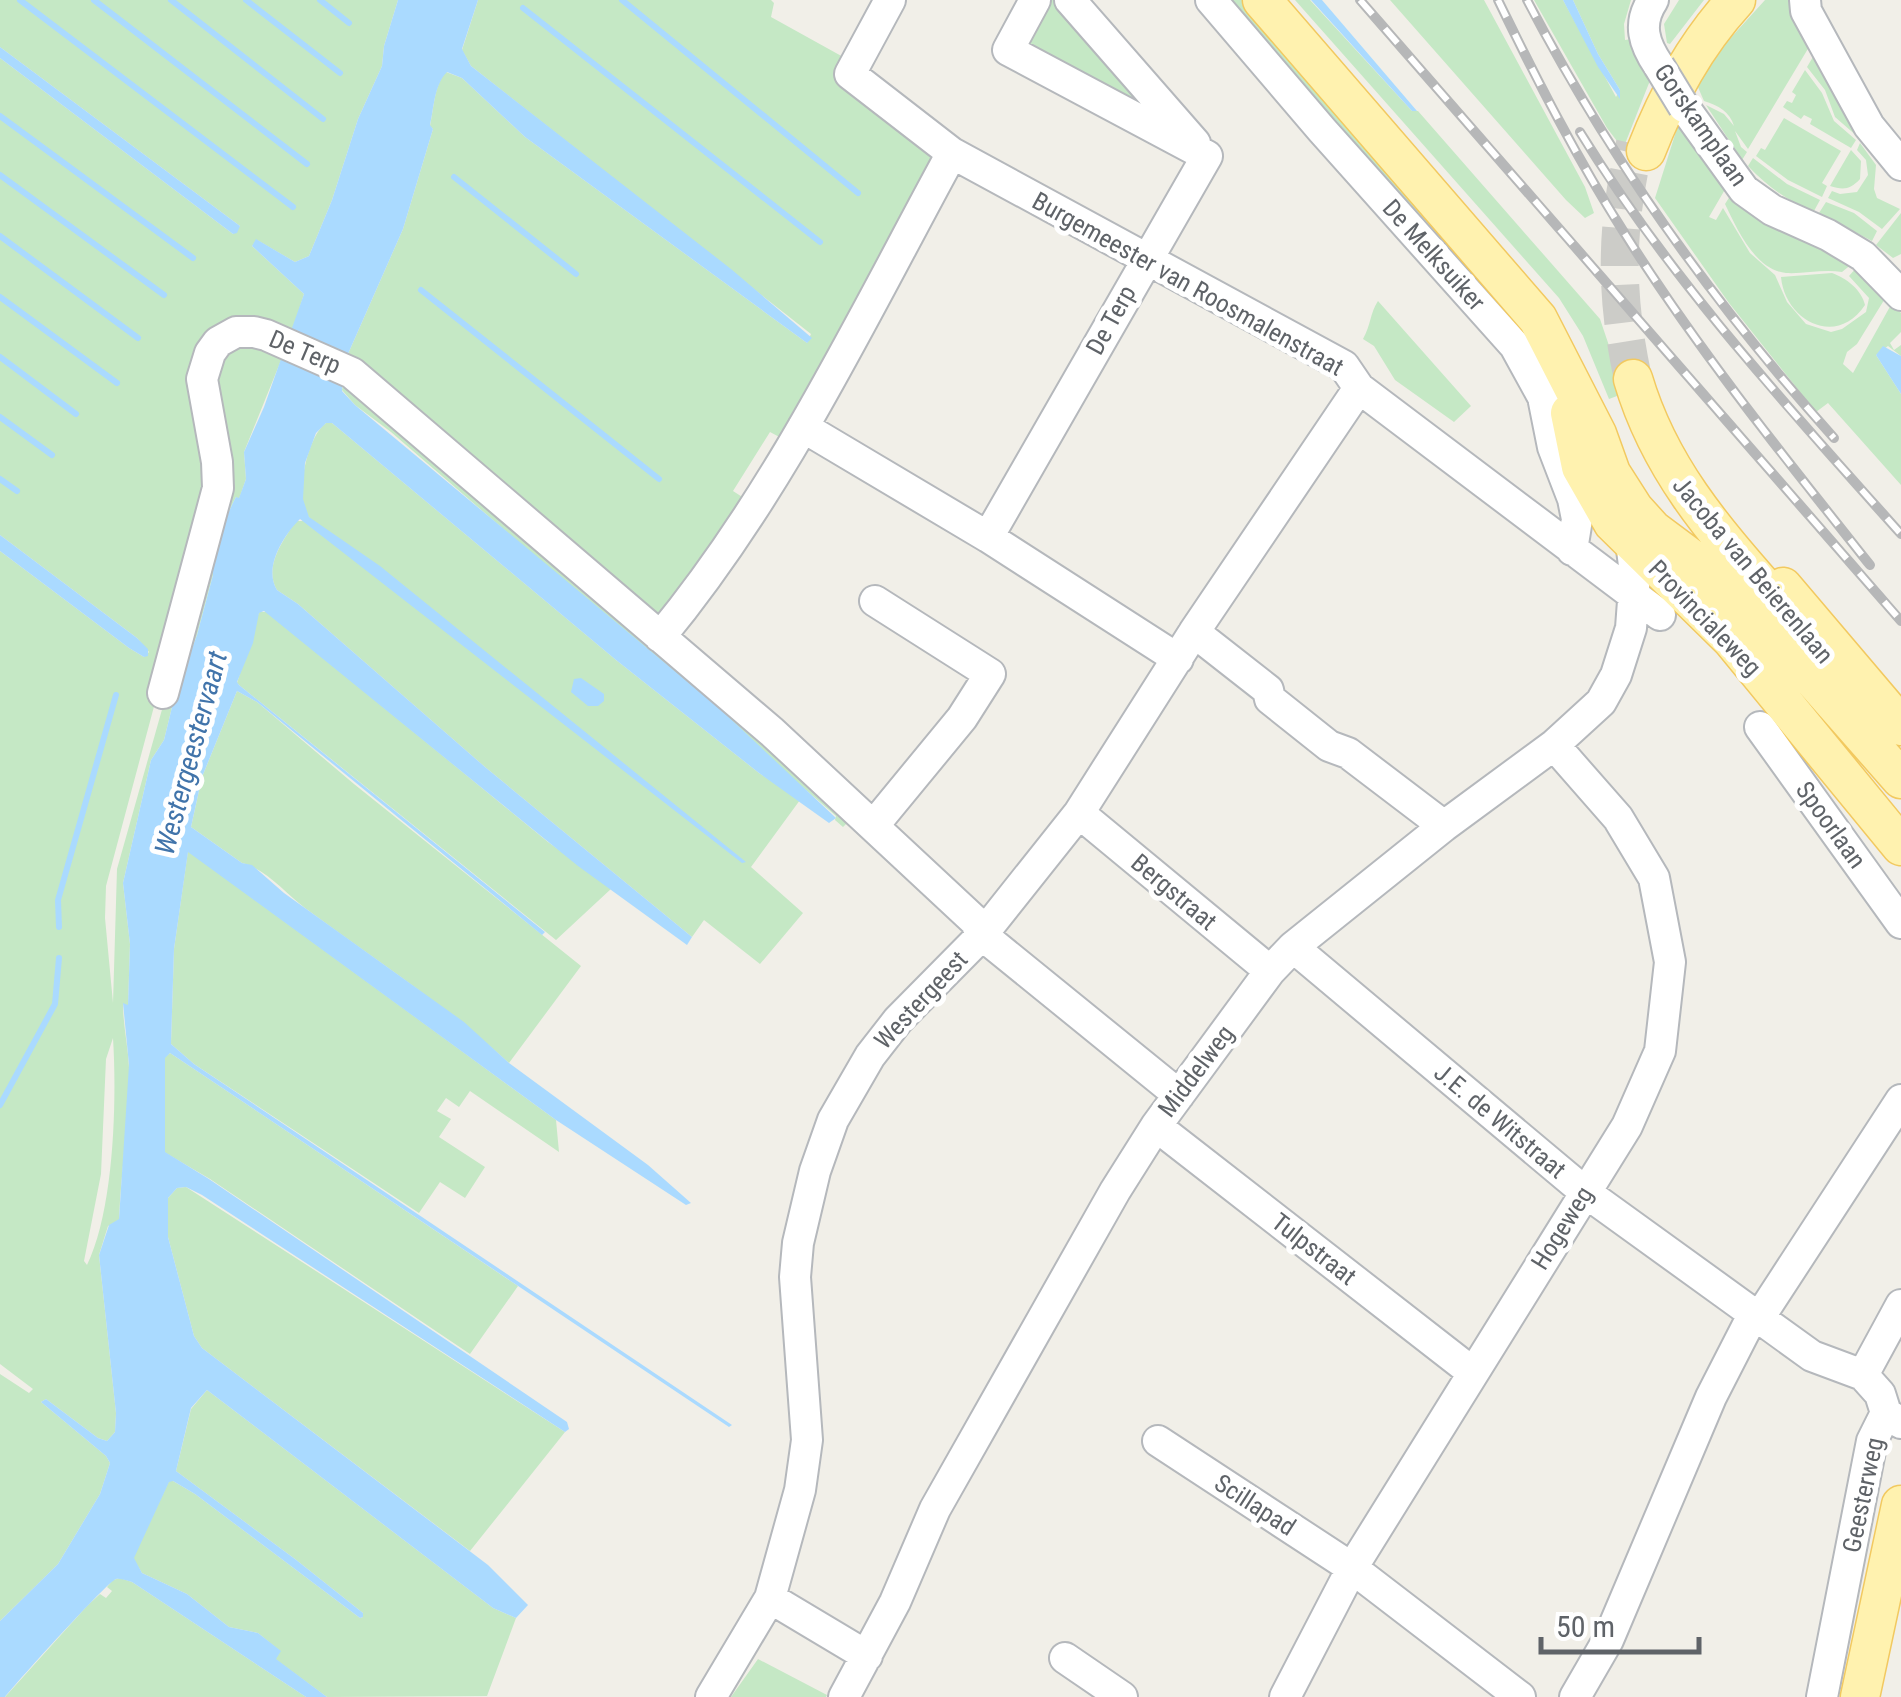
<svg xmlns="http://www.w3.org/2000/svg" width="1901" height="1697" font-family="'Roboto Condensed',sans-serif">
	<rect width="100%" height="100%" fill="#f1efe8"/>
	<path fill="#c5e8c5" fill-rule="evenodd" d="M 0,0 L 398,0 L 384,46 L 382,66 L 358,119 L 332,200 L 309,256 L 295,262 L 257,240 L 252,246 L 304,294 L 290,338 C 266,328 240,318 217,337 C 178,370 215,442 213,486 L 106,886 L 105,918 L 113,1003 L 117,869 L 222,497 C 223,483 224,470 222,457 C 217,423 188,358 233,339 C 251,332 269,339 286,348 L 244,452 L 246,479 L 239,499 L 236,497 C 227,514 210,558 213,575 L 197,635 L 177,687 L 179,692 L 173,703 L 164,740 L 151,760 L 123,883 L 130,944 L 128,1006 L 123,1004 C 123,1025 128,1046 129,1067 C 130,1117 121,1169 119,1220 L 108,1226 L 99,1255 L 116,1413 L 115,1432 L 107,1441 L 98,1438 L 46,1399 L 41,1402 L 106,1456 L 110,1463 L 100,1494 L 58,1564 L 0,1621 L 0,1374 L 29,1393 L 33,1389 L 0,1364 L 0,551 L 129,648 L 144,657 L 149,652 L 137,638 L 0,535 L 0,58 L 233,234 L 240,226 L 0,47 ZM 113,1038 C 117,1101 114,1210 87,1265 L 84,1261 L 101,1174 L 106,1059 Z
		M 478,0 L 771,0 L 774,3 L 771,17 L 845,58 L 938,153 L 785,440 L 770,432 L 733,491 L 750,502 L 663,621 L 344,363 L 403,229 L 433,129 L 430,126 C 434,108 434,85 446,72 L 462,78 L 525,137 L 807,343 L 811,334 L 471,66 L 462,50 Z
		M 1046,0 L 1057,0 L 1151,113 L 1025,47 Z
		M 1228,0 L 1245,0 L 1521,315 L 1528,340 Z
		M 1295,0 L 1310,0 L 1412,111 L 1418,111 L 1600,319 L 1625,393 L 1609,399 L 1583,336 L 1559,298 Z
		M 1390,0 L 1484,0 L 1585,187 L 1594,213 L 1585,218 L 1566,200 Z
		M 1534,0 L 1563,0 L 1616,97 L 1620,90 L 1598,54 L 1573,0 L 1631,0 L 1624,24 L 1625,40 L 1632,39 L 1651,78 L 1623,149 L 1607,128 Z
		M 1679,0 L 1704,0 L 1670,44 L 1667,43 L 1664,24 Z
		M 1765,0 L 1799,0 L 1815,37 L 1748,149 L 1735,131 L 1741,147 L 1747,152 L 1742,160 L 1706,105 L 1724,114 L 1734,126 C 1730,112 1718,105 1704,101 L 1697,85 L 1727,42 Z
		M 1820,45 L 1858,137 L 1835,117 L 1825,90 L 1807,67 Z
		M 1805,70 L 1822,93 L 1834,121 L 1856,140 L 1851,148 L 1810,124 L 1812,119 L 1804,115 L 1801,119 L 1783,107 L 1787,101 L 1792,103 L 1796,95 L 1792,92 Z
		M 1784,118 L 1841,151 L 1822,183 L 1827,186 L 1822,197 L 1788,180 L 1756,156 L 1761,148 L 1765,150 Z
		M 1679,122 L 1727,186 L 1709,217 L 1716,220 L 1723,208 L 1750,253 L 1775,275 L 1787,302 L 1806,324 L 1831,332 L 1842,329 L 1866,312 L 1869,298 L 1849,276 L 1857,267 L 1886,297 L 1857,344 L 1847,352 L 1843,364 L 1853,373 L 1892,303 L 1901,313 L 1901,332 L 1890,343 L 1894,350 L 1901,345 L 1901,356 L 1888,346 L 1876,355 L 1901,394 L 1901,485 L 1828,403 L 1816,412 L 1729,303 L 1655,198 Z
		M 1860,143 L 1876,165 L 1874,189 L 1877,198 L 1900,209 L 1882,229 L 1859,212 L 1828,198 L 1832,191 L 1840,194 L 1857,192 L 1868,175 L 1866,160 L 1857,150 Z
		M 1851,150 L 1861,161 L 1860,179 C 1850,190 1843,190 1830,186 Z
		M 1753,158 L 1787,184 L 1820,200 L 1814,211 C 1788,202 1767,186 1748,166 Z
		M 1732,193 L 1853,263 L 1842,272 C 1823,269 1805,274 1786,273 C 1755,270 1737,229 1725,204 Z
		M 1826,202 L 1854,213 L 1877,231 L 1872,241 L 1819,213 Z
		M 1901,213 L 1901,254 L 1893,258 L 1876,245 Z
		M 1832,273 C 1846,278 1862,290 1865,305 C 1837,348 1785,321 1781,277 Z
		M 1378,301 L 1471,406 L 1454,422 L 1395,380 L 1374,346 L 1363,339 C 1371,325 1370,313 1378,301 Z
		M 344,380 L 856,814 L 843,827 L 835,820 L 836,816 L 391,432 L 355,405 L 342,390 Z
		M 326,423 L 332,423 L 616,660 L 759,773 L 800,800 L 751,867 L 803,913 L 760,964 L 704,920 L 692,937 L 485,767 L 298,604 L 277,590 C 263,567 284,539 296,521 L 306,521 L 744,863 C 629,766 510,674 394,578 C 374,562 319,531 307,515 C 294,496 308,435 326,423 Z
		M 259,612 L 267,612 L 548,842 L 612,888 L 556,940 L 239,685 L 237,683 Z
		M 237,691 L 257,702 L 354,784 L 581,966 L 509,1063 C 445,1005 374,959 305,908 C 285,893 266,869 242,863 L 191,827 L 202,777 Z
		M 188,851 L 556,1120 L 559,1152 L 470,1091 L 459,1107 L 446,1098 L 437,1111 L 451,1119 L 439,1137 L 485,1167 L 465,1198 L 440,1182 L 419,1213 L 194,1064 L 171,1044 L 174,949 Z
		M 170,1053 L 518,1286 L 470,1354 L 210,1179 L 164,1152 L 165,1057 Z
		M 186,1187 L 565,1432 L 470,1551 L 202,1348 L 194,1336 L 168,1237 L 168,1198 L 177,1188 Z
		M 207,1390 L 493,1608 L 516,1618 L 487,1696 L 327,1697 L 275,1659 L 280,1651 L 258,1633 L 229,1627 L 187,1594 L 142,1573 L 133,1558 L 169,1481 L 173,1481 L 195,1494 L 360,1618 L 363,1617 L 363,1613 L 295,1559 L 176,1471 L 191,1409 Z
		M 120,1578 L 132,1582 L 306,1697 L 5,1697 L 87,1606 L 100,1594 L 106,1598 L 112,1591 L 107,1587 L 113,1580 Z
		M 758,1659 L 827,1695 L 826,1697 L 731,1697 Z"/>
	<path fill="#aadaff" d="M 398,0 L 478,0 L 462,49 L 471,66 L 731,269 L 812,338 L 807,343 L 525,137 L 462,78 L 447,72 C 434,85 434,108 430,125 L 433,129 L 403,229 L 344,363 L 342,391 L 355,405 L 719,708 L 836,818 L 829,823 L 759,773 L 616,660 L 332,423 L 326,423 L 316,433 L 305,463 L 303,499 L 309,517 L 380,566 L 746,862 L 742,863 L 300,519 C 284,535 263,567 277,590 L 298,604 L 485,767 L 692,937 L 687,945 L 578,866 L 264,611 L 259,613 L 253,643 L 237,682 L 239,685 L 545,932 L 542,935 L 257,702 L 237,691 L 202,777 L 191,827 L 242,863 L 252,865 L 284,893 L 464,1022 L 509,1063 L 648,1165 L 691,1203 L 686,1205 L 556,1120 L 188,852 L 174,949 L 171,1044 L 194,1064 L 732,1425 L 729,1427 L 170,1053 L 165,1058 L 165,1152 L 209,1179 L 567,1422 L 569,1429 L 565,1432 L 202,1195 L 186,1187 L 177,1188 L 168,1198 L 168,1237 L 194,1336 L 202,1348 L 488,1565 L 528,1605 L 516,1618 L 493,1608 L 207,1390 L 191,1408 L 176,1471 L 295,1559 L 363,1613 L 363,1617 L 360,1618 L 195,1494 L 173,1481 L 169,1482 L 134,1558 L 142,1573 L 187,1594 L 229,1627 L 258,1633 L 281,1651 L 276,1659 L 327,1697 L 306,1697 L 132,1582 C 127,1581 121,1578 116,1579 C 107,1582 17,1682 5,1697 L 0,1697 L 0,1621 L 58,1564 L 100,1494 L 110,1463 L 106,1456 L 41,1402 L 46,1399 L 98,1438 L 107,1441 L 115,1432 L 116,1413 L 99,1255 L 109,1225 L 119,1219 L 129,1065 L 123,1003 L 128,1005 L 130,944 L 123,883 L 151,760 L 164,740 L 173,703 L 179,692 L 177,688 L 197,635 L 213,575 C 210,558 227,513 236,497 L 239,498 L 246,479 L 244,452 L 264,407 L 304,294 L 252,246 L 256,239 L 295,262 L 309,256 L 332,200 L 358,119 L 382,66 L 384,46 Z
		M 1311,0 L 1322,0 L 1417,111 L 1412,111 Z
		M 1563,0 L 1573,0 L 1598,54 L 1620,90 L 1620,99 L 1598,67 Z
		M 0,47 L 240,226 L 237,233 L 233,234 L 0,58 Z
		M 1883,346 L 1901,356 L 1901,394 L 1876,355 Z
		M 0,535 L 137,638 L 148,649 L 148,656 L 144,657 L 129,648 L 0,551 Z
		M 581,678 L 604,694 L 604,701 L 598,706 L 588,706 L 571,692 L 574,679 Z"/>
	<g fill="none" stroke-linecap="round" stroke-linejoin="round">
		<path stroke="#aadaff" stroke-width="6" d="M 20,0 L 293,207
			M 94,0 L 307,164
			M 171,0 L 323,119
			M 246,0 L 340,73
			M 320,0 L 349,23
			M 622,0 L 858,193
			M 523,8 L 820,242
			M 0,116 L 193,258
			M 0,175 L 164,295
			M 454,177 L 576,274
			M 0,236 L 138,338
			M 421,290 L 659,479
			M 0,297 L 117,383
			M 0,357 L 76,414
			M 0,417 L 52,455
			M 0,479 L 17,491
			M 59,927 L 58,900 L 116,695
			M 0,1105 L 55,1004 L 59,958"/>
		<path stroke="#ccccc8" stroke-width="38" stroke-dasharray="38 19" stroke-linecap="butt" d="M 1633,379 C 1615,295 1615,228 1635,144"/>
		<g stroke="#b5b8bc" stroke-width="34">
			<path id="minor" d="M 890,0 L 850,74 L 952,153 L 1344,366 L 1359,388 L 1660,615
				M 1035,0 L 1008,50 L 1207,156
				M 1070,0 L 1195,143
				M 1211,0 L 1322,130 L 1515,346 L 1543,397 L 1553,447 L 1573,499 L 1577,519 L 1572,550
				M 1653,0 C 1637,24 1644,44 1659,66
				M 1805,0 L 1806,11 L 1869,126 L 1901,165
				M 1684,107 L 1744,190 L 1772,210 L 1828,235 L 1863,256 L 1901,295
				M 803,427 L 988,537 L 1178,659
				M 988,537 L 1207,156
				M 1194,632 L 1268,690 L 1270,699 L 1329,746 L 1348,753 L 1444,826
				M 660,637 C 780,492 862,318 952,153
				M 163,693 L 218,488 L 217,462 L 202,379 L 210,353 L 218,342 L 236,332 L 254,332 L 266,335 L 352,373 L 772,732 L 975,921 L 982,935 L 1179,1095
				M 1760,727 L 1901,923
				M 1079,813 L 1270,971
				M 874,825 L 962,718 L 990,674 L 875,601
				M 1293,947 L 1585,1192 L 1812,1356 L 1863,1375 L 1880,1394 L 1886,1413 L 1901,1423
				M 1156,1126 L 1472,1372
				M 1759,1318 L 1901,1100
				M 1863,1375 L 1901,1305
				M 1158,1441 L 1352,1568 L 1520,1697
				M 770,1598 L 867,1656
				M 1065,1658 L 1122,1697
				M 711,1697 L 770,1598 L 800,1490 L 807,1440 L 795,1277 L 798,1243 L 815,1171 L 833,1120 L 870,1056 L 898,1020 L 982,935 L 1079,813 L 1194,632 L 1359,388
				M 844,1697 L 895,1602 L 935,1509 L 1115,1191 L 1156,1126 L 1270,971 L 1293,947 L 1444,826 L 1554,745 L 1601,702 L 1616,675 L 1631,628 L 1635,574 L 1631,541
				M 1285,1697 L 1352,1568 L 1627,1126 L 1660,1051 L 1670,962 L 1654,878 L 1618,818 L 1554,745
				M 1575,1697 L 1608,1640 L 1711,1397 L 1753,1315
				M 1822,1697 L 1872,1441 L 1886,1413"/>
		</g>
		<g stroke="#f2c960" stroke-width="41">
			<path id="major" d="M 1262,0 L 1538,319 L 1597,434 L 1611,473 L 1634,509 L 1653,530 L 1708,571 L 1764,623 L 1901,779
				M 1646,151 C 1668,95 1695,45 1736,0
				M 1633,379 C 1662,477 1724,541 1790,617
				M 1570,413 L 1581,467 L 1613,523 L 1732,640 L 1901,846
				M 1783,587 L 1901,726
				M 1860,1697 L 1901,1505"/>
		</g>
		<use href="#minor" stroke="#fff" stroke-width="30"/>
		<use href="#major" stroke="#fff2af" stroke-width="38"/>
		<g stroke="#b6b7b8" stroke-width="10">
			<path id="rail" d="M 1360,0 L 1901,621
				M 1498,0 C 1537,80 1577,159 1625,234 C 1698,350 1785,458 1870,565
				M 1527,0 C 1610,159 1714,304 1834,438
				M 1580,132 C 1671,280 1786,405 1901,534"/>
		</g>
		<use href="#rail" stroke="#fff" stroke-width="6" stroke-dasharray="19" stroke-linecap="butt"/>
		<g stroke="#b5b8bc" stroke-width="34" stroke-linecap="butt">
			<path id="minor-bridge" d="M 1659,66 L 1684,107"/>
		</g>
		<use href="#minor-bridge" stroke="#fff" stroke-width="30"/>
	</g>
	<g text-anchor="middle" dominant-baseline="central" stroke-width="10" stroke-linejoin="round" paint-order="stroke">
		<g font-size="25" fill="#5f6368" stroke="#fff">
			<text transform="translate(1701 125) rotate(55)">Gorskamplaan</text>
			<text transform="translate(1434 255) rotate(48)">De Melksuiker</text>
			<text transform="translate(1188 284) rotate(29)">Burgemeester van Roosmalenstraat</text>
			<text transform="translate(1111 320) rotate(-61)">De Terp</text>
			<text transform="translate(305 352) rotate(23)">De Terp</text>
			<text transform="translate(1753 570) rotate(50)">Jacoba van Beierenlaan</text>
			<text transform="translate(1705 618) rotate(46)">Provincialeweg</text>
			<text transform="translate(1831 825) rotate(54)">Spoorlaan</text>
			<text transform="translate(1174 892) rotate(40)">Bergstraat</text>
			<text transform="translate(921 1000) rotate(-47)">Westergeest</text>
			<text transform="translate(1196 1071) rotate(-53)">Middelweg</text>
			<text transform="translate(1500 1121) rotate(40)">J.E. de Witstraat</text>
			<text transform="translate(1562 1228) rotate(-58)">Hogeweg</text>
			<text transform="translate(1314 1249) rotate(38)">Tulpstraat</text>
			<text transform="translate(1863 1495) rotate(-78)">Geesterweg</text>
			<text transform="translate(1255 1505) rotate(33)">Scillapad</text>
		</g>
		<g font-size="28" font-style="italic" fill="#4174aa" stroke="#fff">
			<text transform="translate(191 753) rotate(-75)">Westergeestervaart</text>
		</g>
	</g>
	<path d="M1541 1637v15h158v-15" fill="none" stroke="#5f6368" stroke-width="5"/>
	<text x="1556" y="1637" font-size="30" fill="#5f6368" stroke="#ffffff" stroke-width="8" paint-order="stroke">50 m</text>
</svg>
